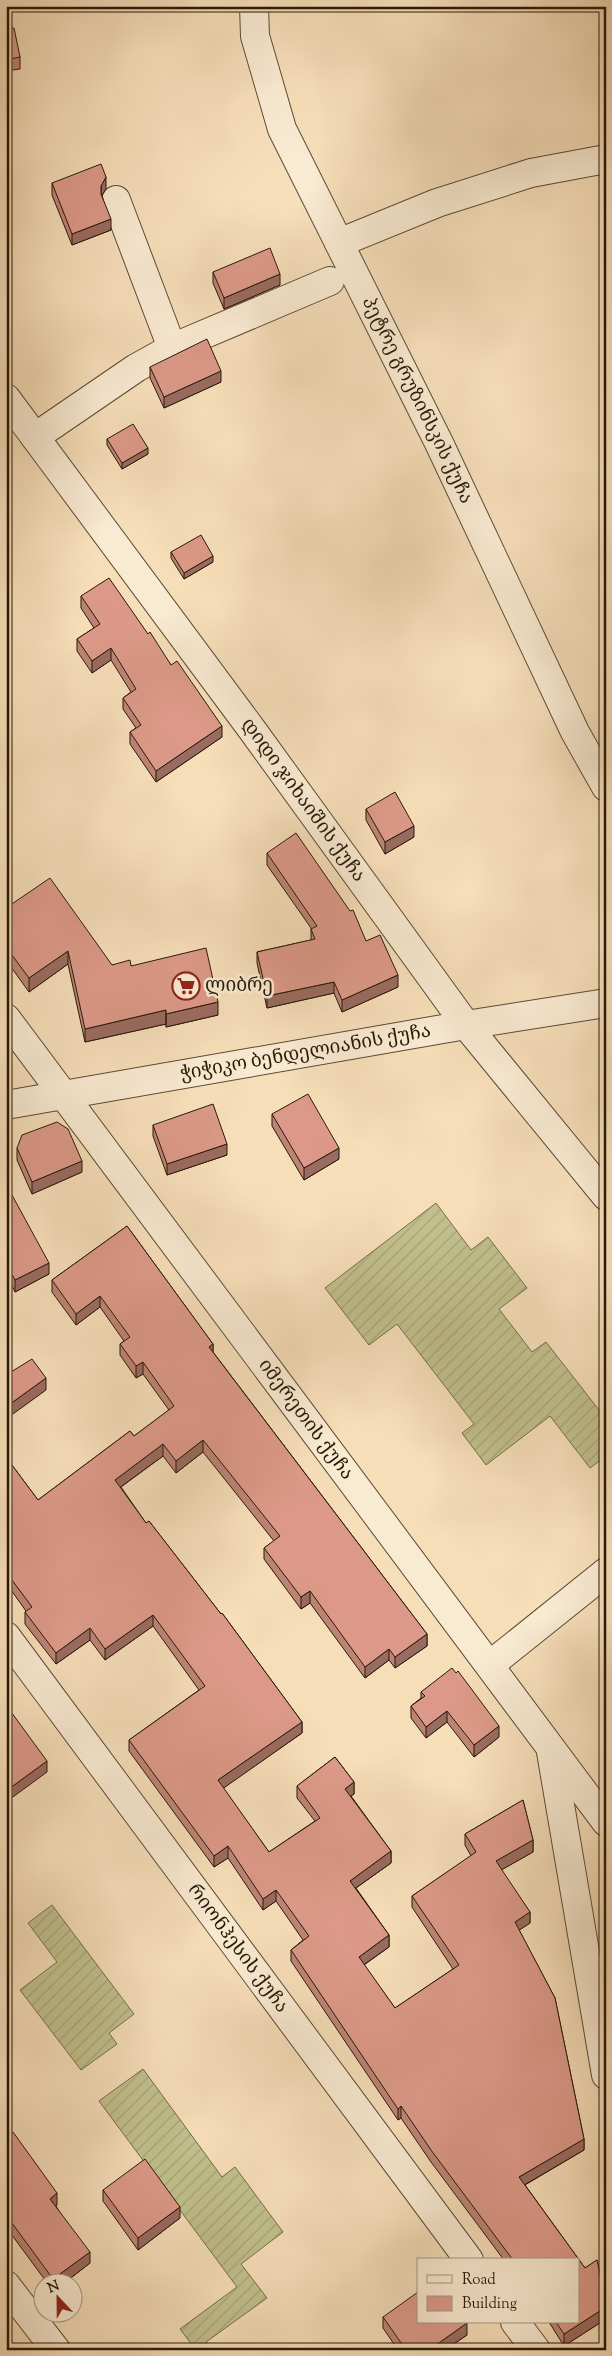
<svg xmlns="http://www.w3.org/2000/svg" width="612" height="2356" font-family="'Sorts Mill Goudy','Noto Serif Georgian',serif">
	<defs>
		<pattern id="garden-furrows" width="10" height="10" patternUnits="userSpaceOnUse" patternTransform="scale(1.25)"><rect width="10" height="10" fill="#c1c08c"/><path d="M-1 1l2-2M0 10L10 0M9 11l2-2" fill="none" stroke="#a6a477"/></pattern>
	</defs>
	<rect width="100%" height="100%" fill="#f6deb9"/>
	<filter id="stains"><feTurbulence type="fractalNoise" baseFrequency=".004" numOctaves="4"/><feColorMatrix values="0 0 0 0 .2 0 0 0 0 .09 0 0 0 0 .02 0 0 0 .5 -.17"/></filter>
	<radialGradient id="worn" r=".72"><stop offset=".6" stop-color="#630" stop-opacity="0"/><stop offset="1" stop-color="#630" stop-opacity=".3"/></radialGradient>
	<path fill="url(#garden-furrows)" stroke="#746c4a" d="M 436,1203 L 471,1250 L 488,1237 L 527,1288 L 499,1309 L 532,1352 L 546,1342 L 606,1419 L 606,1456 L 590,1468 L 550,1416 L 486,1465 L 462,1433 L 474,1424 L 397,1324 L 369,1345 L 325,1288 Z
		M 52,1905 L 134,2014 L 109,2033 L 117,2044 L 81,2070 L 20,1990 L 57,1962 L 28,1923 Z
		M 143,2069 L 222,2177 L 235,2167 L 283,2232 L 241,2264 L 267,2298 L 206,2342 L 211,2350 L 196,2350 L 180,2329 L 237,2287 L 99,2101 Z"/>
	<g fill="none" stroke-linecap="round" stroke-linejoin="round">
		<g stroke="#5c4a34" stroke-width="30">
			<g id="minor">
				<path id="s1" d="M 254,6 L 255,36 L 282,129 L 439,443 L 575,732 L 606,787"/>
				<path d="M 116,200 L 172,348"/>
				<path d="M 339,243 L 437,203 L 531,173 L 606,159"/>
				<path id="s2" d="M 6,398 L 253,731 L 466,1025 L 606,1196"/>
				<path d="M 35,437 L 136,368 L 172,348 L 330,281"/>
				<path id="s3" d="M 6,1018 L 606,1822"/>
				<path id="s4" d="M 6,1105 L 466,1025 L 606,1003"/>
				<path id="s5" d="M 6,1636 L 469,2260"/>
				<path d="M 490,1665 L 606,1572"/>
				<path d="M 551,1752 L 606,2075"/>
				<path d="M 6,2285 L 56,2350"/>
				<path d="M 515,2322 L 536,2350"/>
			</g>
		</g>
		<use href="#minor" stroke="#f9ead2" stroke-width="28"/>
	</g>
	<path fill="#bd8476" stroke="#281907" d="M 6,29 L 20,57 L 20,69 L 6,71 Z
		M 52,183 L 106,189 L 102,195 L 111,230 L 72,245 L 52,195 Z
		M 213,272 L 280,285 L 224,309 L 213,283 Z
		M 150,367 L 221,382 L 164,408 L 150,378 Z
		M 107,439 L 148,454 L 122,469 L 107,445 Z
		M 171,552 L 213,562 L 184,579 L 171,558 Z
		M 81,596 L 148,634 L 171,665 L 222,737 L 156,782 L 130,744 L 130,732 L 136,728 L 123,709 L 123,698 L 131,692 L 111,660 L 92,673 L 77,651 L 77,639 L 94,628 L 81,608 Z
		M 366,809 L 414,837 L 385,854 L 366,820 Z
		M 267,853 L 366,941 L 398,987 L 342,1012 L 334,993 L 267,1008 L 257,963 L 257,952 L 311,940 L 311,928 L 267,865 Z
		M 6,908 L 112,965 L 131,966 L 218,1015 L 166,1027 L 166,1024 L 85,1042 L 68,964 L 29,992 L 6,960 Z
		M 272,1114 L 339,1159 L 304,1180 L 272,1126 Z
		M 153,1125 L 227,1155 L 167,1175 L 153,1136 Z
		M 17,1148 L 82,1172 L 32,1194 L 17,1160 Z
		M 6,1184 L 49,1274 L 15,1292 L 6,1274 Z
		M 127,1226 L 213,1344 L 213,1352 L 427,1634 L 427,1646 L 395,1668 L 389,1660 L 365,1678 L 310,1603 L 301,1609 L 264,1559 L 264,1548 L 274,1541 L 203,1452 L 176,1473 L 163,1456 L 121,1487 L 146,1523 L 149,1521 L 221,1614 L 222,1613 L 302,1722 L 302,1733 L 223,1788 L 269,1852 L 315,1821 L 297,1798 L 297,1786 L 335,1757 L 354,1782 L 354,1794 L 351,1796 L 391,1851 L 391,1863 L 356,1888 L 389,1935 L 389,1947 L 364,1965 L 395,2008 L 453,1969 L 412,1907 L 412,1896 L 471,1856 L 465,1845 L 465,1834 L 523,1800 L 533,1840 L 533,1852 L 501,1870 L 530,1912 L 530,1923 L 519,1930 L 555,1998 L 584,2139 L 584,2150 L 525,2185 L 585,2268 L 597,2260 L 606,2301 L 606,2319 L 564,2346 L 549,2322 L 578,2322 L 578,2260 L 504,2260 L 431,2162 L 401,2118 L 398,2120 L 291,1961 L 291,1950 L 303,1940 L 276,1901 L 263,1910 L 228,1858 L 214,1867 L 129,1751 L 129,1740 L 199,1690 L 153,1626 L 105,1660 L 90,1640 L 56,1664 L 25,1624 L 25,1612 L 26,1611 L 6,1583 L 6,1457 L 38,1500 L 130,1431 L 134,1436 L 169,1410 L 143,1374 L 136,1378 L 120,1355 L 120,1344 L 124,1341 L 100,1307 L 76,1325 L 52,1292 L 52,1280 Z
		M 421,1692 L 499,1737 L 474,1757 L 447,1722 L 426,1738 L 411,1718 L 411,1706 L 421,1698 Z
		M 6,2137 L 57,2205 L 56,2206 L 90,2263 L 63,2284 L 48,2284 L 6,2227 Z
		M 103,2190 L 180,2218 L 138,2250 L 103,2201 Z
		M 383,2317 L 467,2335 L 445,2350 L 398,2350 L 383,2328 Z"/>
	<path fill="#9a6b60" stroke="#281907" d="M 106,177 L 106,189 L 101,197 L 101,186 Z
		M 111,219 L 111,230 L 72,245 L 72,234 Z
		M 280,274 L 280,285 L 224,309 L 224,298 Z
		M 221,371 L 221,382 L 164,408 L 164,397 Z
		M 148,448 L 148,454 L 122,469 L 122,463 Z
		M 213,556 L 213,562 L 184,579 L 184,573 Z
		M 111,648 L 111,660 L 92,673 L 92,661 Z
		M 222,726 L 222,737 L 156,782 L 156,771 Z
		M 414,826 L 414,837 L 385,854 L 385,842 Z
		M 68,951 L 68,964 L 29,992 L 29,978 Z
		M 398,975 L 398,987 L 342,1012 L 342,1000 Z
		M 334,982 L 334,993 L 267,1008 L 267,996 Z
		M 218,1002 L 218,1015 L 166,1027 L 166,1014 Z
		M 166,1010 L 166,1024 L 85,1042 L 85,1029 Z
		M 227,1144 L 227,1155 L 167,1175 L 167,1164 Z
		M 339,1148 L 339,1159 L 304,1180 L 304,1168 Z
		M 82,1161 L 82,1172 L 32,1194 L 32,1182 Z
		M 49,1263 L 49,1274 L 15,1292 L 15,1280 Z
		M 100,1296 L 100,1307 L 76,1325 L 76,1314 Z
		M 213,1344 L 213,1356 L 209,1347 Z
		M 143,1362 L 143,1374 L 136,1378 L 136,1366 Z
		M 46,1378 L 46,1390 L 6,1419 L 6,1407 Z
		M 203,1440 L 203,1452 L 176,1473 L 176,1461 Z
		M 163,1444 L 163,1456 L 115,1491 L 115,1480 Z
		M 310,1591 L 310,1603 L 301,1609 L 301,1597 Z
		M 153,1615 L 153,1626 L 105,1660 L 105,1649 Z
		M 90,1628 L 90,1640 L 56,1664 L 56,1653 Z
		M 427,1634 L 427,1646 L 395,1668 L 395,1657 Z
		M 389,1649 L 389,1660 L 365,1678 L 365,1667 Z
		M 447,1711 L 447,1722 L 426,1738 L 426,1727 Z
		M 302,1722 L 302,1733 L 218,1792 L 218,1780 Z
		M 499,1726 L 499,1737 L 474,1757 L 474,1745 Z
		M 47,1761 L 47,1772 L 6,1802 L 6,1791 Z
		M 354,1782 L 354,1794 L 345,1800 L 345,1789 Z
		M 533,1840 L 533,1852 L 496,1873 L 496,1861 Z
		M 228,1846 L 228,1858 L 214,1867 L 214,1856 Z
		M 391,1851 L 391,1863 L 350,1892 L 350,1881 Z
		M 276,1890 L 276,1901 L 263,1910 L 263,1899 Z
		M 530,1912 L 530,1923 L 515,1933 L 515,1922 Z
		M 389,1935 L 389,1947 L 359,1968 L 359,1957 Z
		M 401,2106 L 401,2118 L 398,2120 L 398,2109 Z
		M 584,2139 L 584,2150 L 519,2188 L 519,2177 Z
		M 57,2193 L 57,2205 L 50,2210 L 50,2199 Z
		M 180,2207 L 180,2218 L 138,2250 L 138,2238 Z
		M 90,2252 L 90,2263 L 63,2284 L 53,2284 L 53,2279 Z
		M 606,2307 L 606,2319 L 564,2346 L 564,2334 Z
		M 467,2323 L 467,2335 L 445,2350 L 429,2350 Z"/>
	<path fill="#dc9989" stroke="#281907" d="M 14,28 L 20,57 L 6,60 L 6,29 Z
		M 101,164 L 106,177 L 101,186 L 101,194 L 111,219 L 72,234 L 52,183 Z
		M 270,248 L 280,274 L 224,298 L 213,272 Z
		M 207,339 L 221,371 L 164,397 L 150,367 Z
		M 133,424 L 148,448 L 122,463 L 107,439 Z
		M 201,535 L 213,556 L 184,573 L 171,552 Z
		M 109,578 L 148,634 L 150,632 L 171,665 L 177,661 L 222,726 L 156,771 L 130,732 L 141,725 L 123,698 L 136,689 L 111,648 L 92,661 L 77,639 L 100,624 L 81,596 Z
		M 395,792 L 414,826 L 385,842 L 366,809 Z
		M 296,833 L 350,911 L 353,910 L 366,941 L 380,935 L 398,975 L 342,1000 L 334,982 L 267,996 L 257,952 L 315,939 L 311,929 L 317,926 L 267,853 Z
		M 50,878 L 112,965 L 130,960 L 131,966 L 206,948 L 218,1002 L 166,1014 L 166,1010 L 85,1029 L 68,951 L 29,978 L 6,947 L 6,908 Z
		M 308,1094 L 339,1148 L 304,1168 L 272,1114 Z
		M 213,1104 L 227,1144 L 167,1164 L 153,1125 Z
		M 57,1122 L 68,1129 L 82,1161 L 32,1182 L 17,1148 L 22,1135 Z
		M 6,1184 L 49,1263 L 15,1280 L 6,1263 Z
		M 127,1226 L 213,1344 L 209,1347 L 427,1634 L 395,1657 L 389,1649 L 365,1667 L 310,1591 L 301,1597 L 264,1548 L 280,1536 L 203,1440 L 176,1461 L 163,1444 L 115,1480 L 146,1523 L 149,1521 L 221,1614 L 222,1613 L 302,1722 L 218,1780 L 269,1852 L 320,1818 L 297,1786 L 335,1757 L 354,1782 L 345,1789 L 391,1851 L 350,1881 L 389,1935 L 359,1957 L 395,2008 L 459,1965 L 412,1896 L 476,1852 L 465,1834 L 523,1800 L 533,1840 L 496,1861 L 530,1912 L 515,1922 L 555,1998 L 584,2139 L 519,2177 L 585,2268 L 597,2260 L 606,2301 L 606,2307 L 564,2334 L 556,2322 L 578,2322 L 578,2260 L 513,2260 L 431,2150 L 401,2106 L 398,2109 L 291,1950 L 309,1936 L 276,1890 L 263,1899 L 228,1846 L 214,1856 L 129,1740 L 205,1686 L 153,1615 L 105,1649 L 90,1628 L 56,1653 L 25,1612 L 32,1607 L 6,1572 L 6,1457 L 38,1500 L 130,1431 L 134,1436 L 174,1406 L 143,1362 L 136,1366 L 120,1344 L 130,1337 L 100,1296 L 76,1314 L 52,1280 Z
		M 32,1359 L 46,1378 L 6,1407 L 6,1375 Z
		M 452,1668 L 456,1673 L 458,1671 L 499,1726 L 474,1745 L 447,1711 L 426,1727 L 411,1706 L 425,1696 L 421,1692 Z
		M 6,1705 L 47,1761 L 6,1791 Z
		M 13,2132 L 57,2193 L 50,2199 L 90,2252 L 53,2279 L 6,2215 L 6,2137 Z
		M 145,2159 L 180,2207 L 138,2238 L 103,2190 Z
		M 418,2292 L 418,2322 L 466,2322 L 467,2323 L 429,2350 L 406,2350 L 383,2317 Z"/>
	<defs>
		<g id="supermarket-ring" transform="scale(1.4375)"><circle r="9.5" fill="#f9ead2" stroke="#8f2418" stroke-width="1.5"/><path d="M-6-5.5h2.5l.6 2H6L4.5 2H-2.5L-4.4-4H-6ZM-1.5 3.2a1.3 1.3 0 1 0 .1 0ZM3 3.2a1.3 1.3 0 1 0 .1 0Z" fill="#8f2418"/></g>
	</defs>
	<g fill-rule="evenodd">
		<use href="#supermarket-ring" x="186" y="986"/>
	</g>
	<g text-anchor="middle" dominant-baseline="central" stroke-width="5" stroke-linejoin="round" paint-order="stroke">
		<g font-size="19" fill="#281907" stroke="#f9ead2">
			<text stroke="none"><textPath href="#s1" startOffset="430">პეტრე გრუზინსკის ქუჩა</textPath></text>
			<text stroke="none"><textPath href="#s2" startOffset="500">დიდი ჯიხაიშის ქუჩა</textPath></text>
			<text stroke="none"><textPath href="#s4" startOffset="304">ჭიჭიკო ბენდელიანის ქუჩა</textPath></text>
			<text stroke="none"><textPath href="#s3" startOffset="501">იმერეთის ქუჩა</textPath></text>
			<text stroke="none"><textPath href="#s5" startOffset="389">რიონჰესის ქუჩა</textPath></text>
		</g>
		<g font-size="19" fill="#281907" stroke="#f9ead2" text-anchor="start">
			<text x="205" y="986">ლიბრე</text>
		</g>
	</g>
	<rect width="612" height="2356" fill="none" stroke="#f6deb9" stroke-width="25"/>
	<rect x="8" y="8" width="597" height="2341" fill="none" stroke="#281907" stroke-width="2.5"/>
	<rect x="12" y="12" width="587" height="2331" fill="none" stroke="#281907"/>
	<rect x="417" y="2258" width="162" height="65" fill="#f9ead2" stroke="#a59681"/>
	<rect x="427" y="2275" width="25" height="8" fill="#f9ead2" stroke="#a59681"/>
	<text x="462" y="2284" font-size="15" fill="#281907">Road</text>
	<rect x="427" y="2296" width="25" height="15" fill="#dc9989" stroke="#a59681"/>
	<text x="462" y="2308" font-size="15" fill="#281907">Building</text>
	<g transform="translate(58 2298) rotate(338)"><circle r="24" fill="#f9ead2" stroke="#a59681"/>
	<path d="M0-4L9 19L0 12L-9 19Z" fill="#8f2418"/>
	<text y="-8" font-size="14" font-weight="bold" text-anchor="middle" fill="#281907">N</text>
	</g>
	<rect width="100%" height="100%" filter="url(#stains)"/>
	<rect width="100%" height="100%" fill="url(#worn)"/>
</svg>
